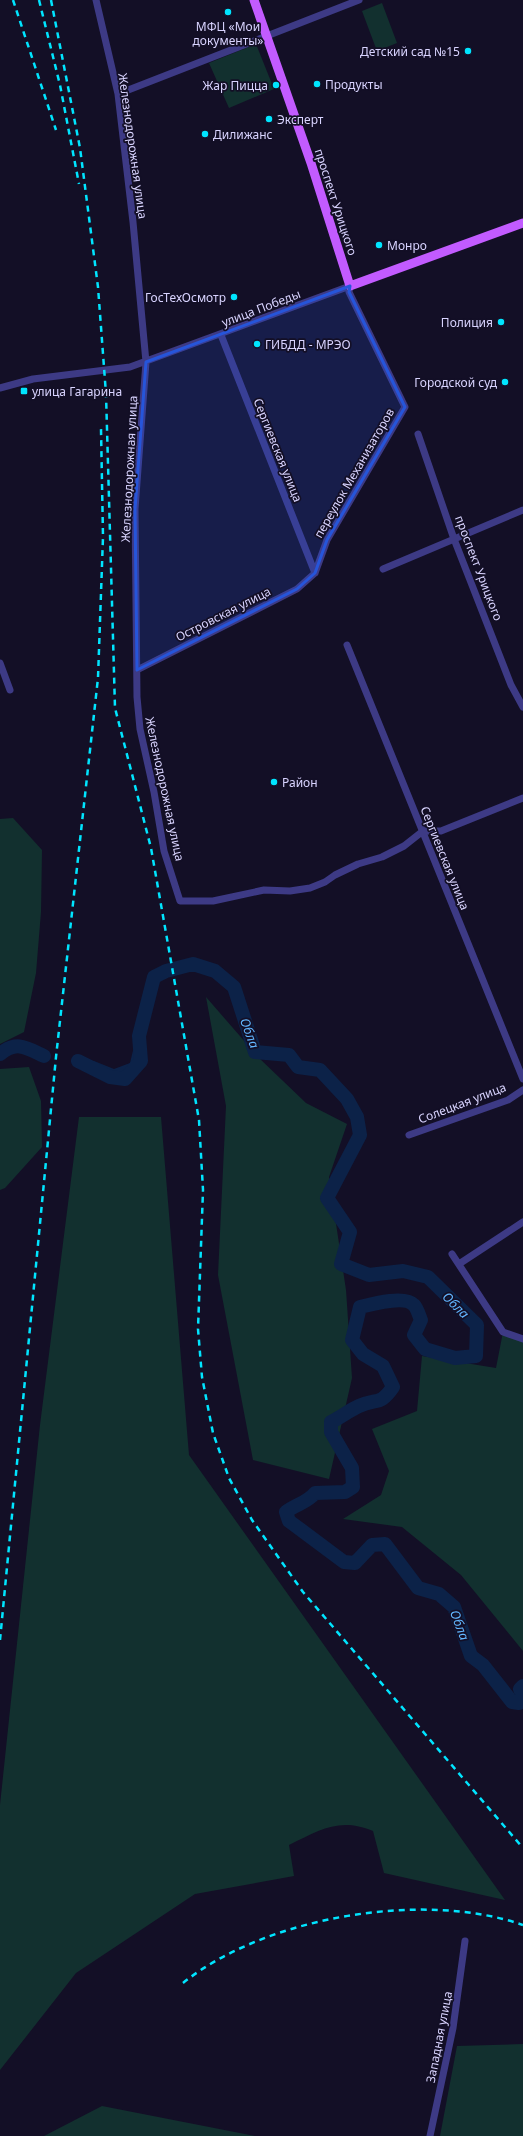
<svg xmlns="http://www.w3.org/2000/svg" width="523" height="2136" font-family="'Noto Sans',sans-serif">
	<rect width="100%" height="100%" fill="#130f26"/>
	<path fill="#12302f" d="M 382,3 L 397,43 L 377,51 L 362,11 Z
		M 256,44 L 274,89 L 229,108 L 209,63 Z
		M 13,818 L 42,850 L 41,912 L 36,973 L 24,1032 L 0,1044 L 0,819 Z
		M 206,997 L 259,1058 L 306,1103 L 347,1124 L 329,1177 L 346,1290 L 352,1378 L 329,1479 L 253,1460 L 218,1275 L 226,1106 Z
		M 29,1067 L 41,1101 L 42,1147 L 5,1188 L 0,1190 L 0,1069 Z
		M 79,1117 L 161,1117 L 189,1455 L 505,1900 L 384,1873 L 373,1831 C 339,1817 320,1830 289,1845 L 294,1876 L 195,1894 L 76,1973 L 0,2070 L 0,1805 L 40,1425 Z
		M 503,1332 L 523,1340 L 523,1651 L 461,1575 L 402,1527 L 343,1519 L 381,1495 L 389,1471 L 372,1429 L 417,1411 L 422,1356 L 496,1368 Z
		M 523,2044 L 523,2136 L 440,2136 L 457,2046 Z
		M 102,2106 L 255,2136 L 44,2136 Z"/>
	<path fill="#0c2248" d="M 150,971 L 154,977 L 139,1036 L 141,1061 L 125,1079 L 110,1077 L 78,1061 L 81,1059 L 94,1061 L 114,1069 L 130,1063 L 143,1009 L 143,994 Z"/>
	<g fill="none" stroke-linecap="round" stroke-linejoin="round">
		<path stroke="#0c2248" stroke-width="14" d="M 0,1054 C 17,1040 27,1048 44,1056
			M 78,1061 L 110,1077 L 125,1079 L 141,1061 L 139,1036 L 154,977 L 166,971 L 193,964 L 215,971 L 234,987 L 255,1052 L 289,1055 L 298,1067 L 320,1070 L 347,1099 L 357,1117 L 360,1135 L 327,1198 L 350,1232 L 341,1264 L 369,1275 L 403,1271 L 428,1277 L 477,1325 L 476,1356 L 455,1358 L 425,1349 L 414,1335 L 421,1320 C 419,1315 417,1308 414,1305 C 405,1295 372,1304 360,1307 L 352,1340 L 363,1354 L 383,1366 L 393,1387 C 380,1406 377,1398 359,1406 C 350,1410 341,1417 331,1422 L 331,1432 L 352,1468 L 353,1487 L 345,1492 L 315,1493 C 307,1503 296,1504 286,1512 L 289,1521 L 344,1562 L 355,1563 L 372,1545 L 385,1544 L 418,1588 L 439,1594 L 454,1607 L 471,1656 L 483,1665 L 512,1702 L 519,1703 L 523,1698
			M 523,1686 L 520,1689 L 523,1695"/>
		<path stroke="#3d3a85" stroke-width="7" d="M 96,0 L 118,94 L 133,222 L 146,362 L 135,509 L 137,697 L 140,729 L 154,792 L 164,851 L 180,901 L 213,901 L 264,890 L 290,891 L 310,888 L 325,882 L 335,875 L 358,864 L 382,857 L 404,846 L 423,831 L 441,831 L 523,798
			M 118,94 L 359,0
			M 221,335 L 315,573
			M 0,388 L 33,379 L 130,367 L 350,286 L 349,292 L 405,407 L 327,540 L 315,573 L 297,589 L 137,670
			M 418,434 L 454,539 L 511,685 L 523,707
			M 383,569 L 523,510
			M 347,645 L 523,1079
			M 0,663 L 10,690
			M 409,1135 L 508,1100 L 523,1090
			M 452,1254 L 503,1332 L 523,1339
			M 459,1264 L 523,1222
			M 430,2136 L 453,2028 L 465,1941"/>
		<path stroke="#c25bff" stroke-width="9" d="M 254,0 L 311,163 L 350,286 L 523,223"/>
		<path stroke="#00e5ff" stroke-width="2.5" stroke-dasharray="6 5" stroke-linecap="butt" d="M 13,0 L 56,130
			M 39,0 L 60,85 L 79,184
			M 51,0 L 80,148 L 98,287 L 106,394 L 115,708 L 151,848 L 199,1120 L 203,1190 L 198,1329 L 202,1377 L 213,1433 L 229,1478 L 252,1520 L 303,1592 L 523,1848
			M 0,1640 L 56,1057 L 98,678 L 103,537 L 101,429
			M 183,1983 C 265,1917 423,1890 523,1925"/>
	</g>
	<path fill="#2655da" fill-opacity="0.2" stroke="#2655da" stroke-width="3" stroke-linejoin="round" d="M 350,286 L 349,292 L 405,407 L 327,540 L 315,573 L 297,589 L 137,670 L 135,509 L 146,362 Z"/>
	<g fill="#00e5ff" stroke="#130f26" stroke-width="1.5">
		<circle cx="228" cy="12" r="4"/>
		<circle cx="468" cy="51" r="4"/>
		<circle cx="317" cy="84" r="4"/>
		<circle cx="276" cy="85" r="4"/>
		<circle cx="269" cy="119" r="4"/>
		<circle cx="205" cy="134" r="4"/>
		<circle cx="379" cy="245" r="4"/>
		<circle cx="234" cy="297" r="4"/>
		<circle cx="501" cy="322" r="4"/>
		<circle cx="257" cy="344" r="4"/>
		<circle cx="505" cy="382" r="4"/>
		<rect x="20" y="387" width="8" height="8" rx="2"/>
		<circle cx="274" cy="782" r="4"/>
	</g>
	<g text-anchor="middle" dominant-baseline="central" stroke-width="3.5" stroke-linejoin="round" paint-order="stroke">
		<g font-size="12" fill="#d9d4ff" stroke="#130f26" text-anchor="start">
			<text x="228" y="26" text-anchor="middle">МФЦ «Мои<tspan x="228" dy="14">документы»</tspan></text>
			<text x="460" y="51" text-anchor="end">Детский сад №15</text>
			<text x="325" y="84">Продукты</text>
			<text x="268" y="85" text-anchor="end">Жар Пицца</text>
			<text x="277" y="119">Эксперт</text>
			<text x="213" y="134">Дилижанс</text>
			<text x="387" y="245">Монро</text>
			<text x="226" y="297" text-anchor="end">ГосТехОсмотр</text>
			<text x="493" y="322" text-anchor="end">Полиция</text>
			<text x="265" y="344">ГИБДД - МРЭО</text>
			<text x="497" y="382" text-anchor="end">Городской суд</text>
			<text x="32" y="391">улица Гагарина</text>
			<text x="282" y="782">Район</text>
		</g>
		<g font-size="12" fill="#d9d4ff" stroke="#130f26">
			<text transform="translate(133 146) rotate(82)">Железнодорожная улица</text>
			<text transform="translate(336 202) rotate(72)">проспект Урицкого</text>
			<text transform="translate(261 308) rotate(-21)">улица Победы</text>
			<text transform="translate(278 450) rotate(68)">Сергиевская улица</text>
			<text transform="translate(129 469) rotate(-87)">Железнодорожная улица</text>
			<text transform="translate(354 473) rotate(-60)">переулок Механизаторов</text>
			<text transform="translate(479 568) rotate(69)">проспект Урицкого</text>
			<text transform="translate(223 614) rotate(-27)">Островская улица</text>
			<text transform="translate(165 789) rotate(78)">Железнодорожная улица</text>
			<text transform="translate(445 858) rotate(68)">Сергиевская улица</text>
			<text transform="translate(462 1103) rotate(-21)">Солецкая улица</text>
			<text transform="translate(439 2037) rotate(-79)">Западная улица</text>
		</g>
		<g font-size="13" font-style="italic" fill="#62b6ff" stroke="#130f26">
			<text transform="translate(250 1033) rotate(69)">Обла</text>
			<text transform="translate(456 1305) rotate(44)">Обла</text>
			<text transform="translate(460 1625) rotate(69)">Обла</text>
		</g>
	</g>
</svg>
